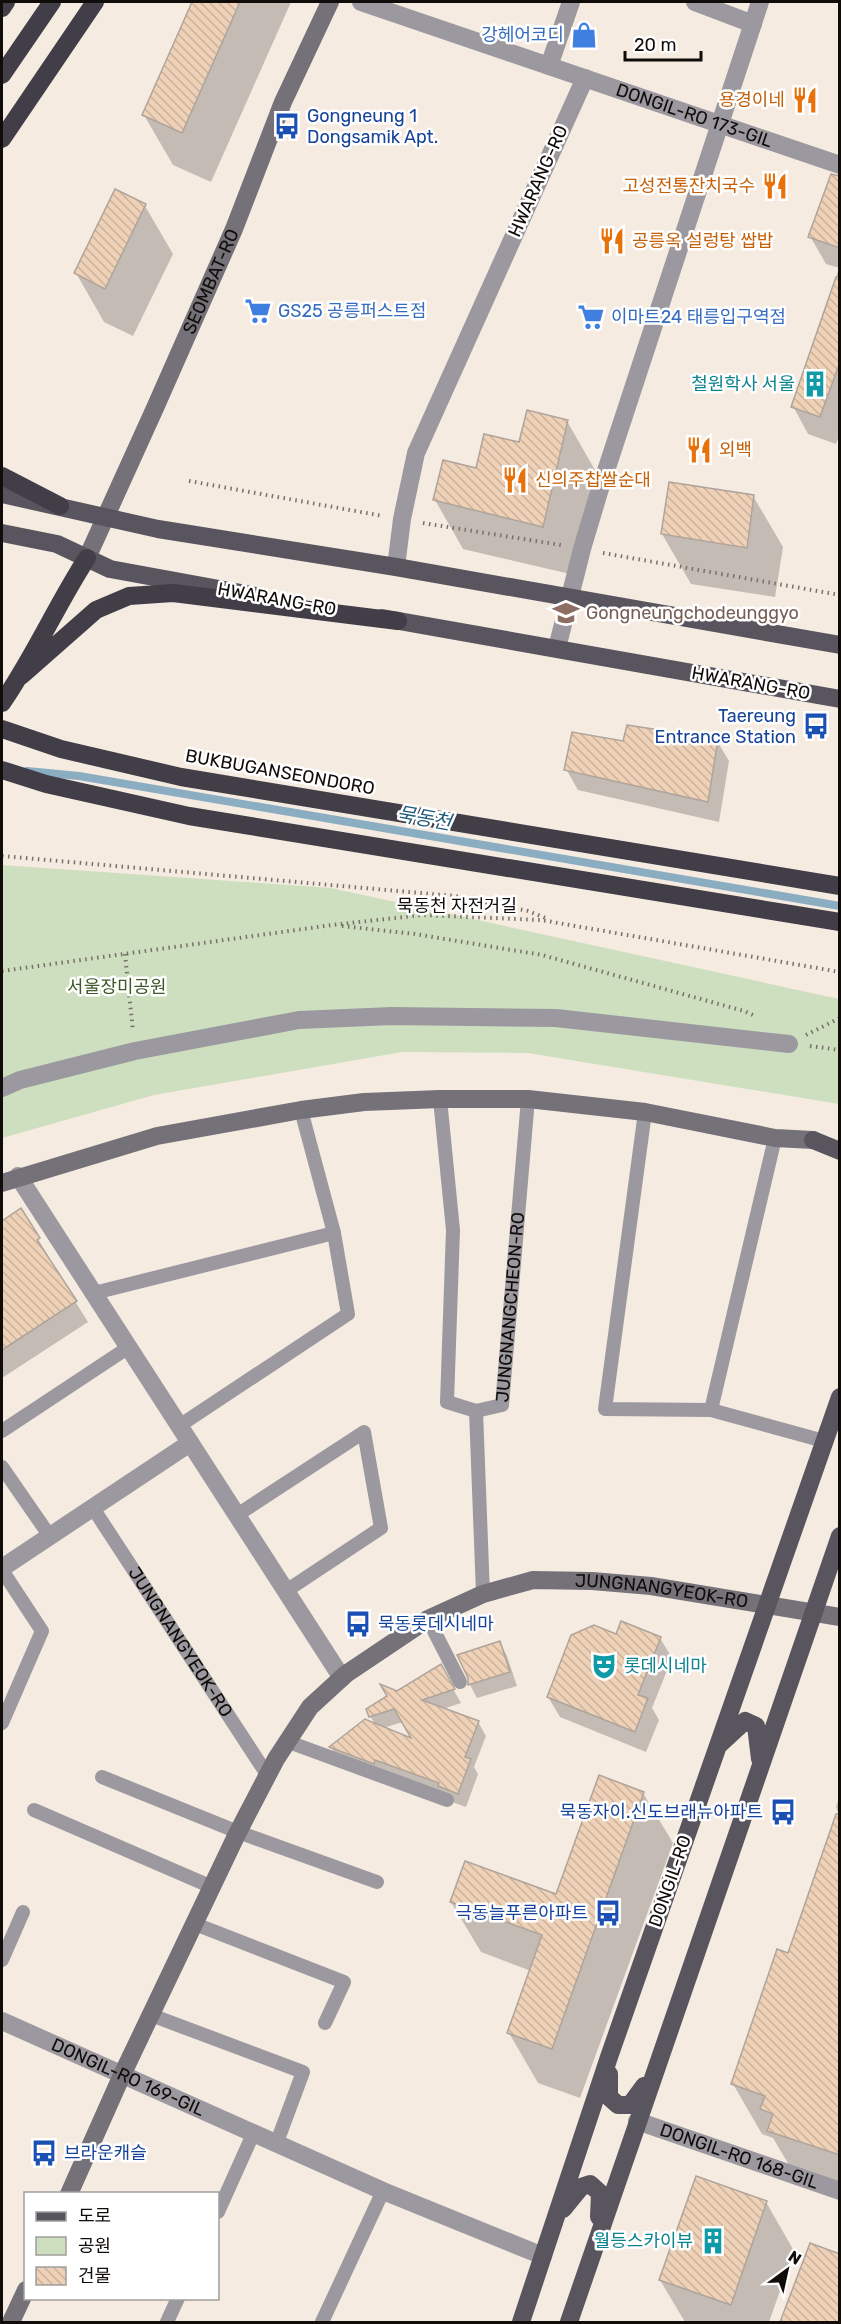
<svg xmlns="http://www.w3.org/2000/svg" width="841" height="2324" font-family="Rubik,'Noto Sans KR',sans-serif">
	<defs>
		<pattern id="building-back-hatch" width="6" height="6" patternUnits="userSpaceOnUse" patternTransform="scale(1.5)"><rect width="6" height="6" fill="#eed1b6"/><path d="M-1 5l2 2M0 0l6 6M5-1l2 2" fill="none" stroke="#cbb29b"/></pattern>
	</defs>
	<rect width="100%" height="100%" fill="#f6ebe1"/>
	<path fill="#cddfbf" d="M 2,865 L 331,888 L 839,999 L 839,1104 L 528,1053 L 402,1052 L 154,1095 L 2,1138 Z"/>
	<path fill="#0003" fill-rule="evenodd" d="M 194,2 L 291,2 L 211,182 L 173,165 L 144,115 Z
		M 840,193 L 840,433 L 836,444 L 808,434 L 793,406 L 839,268 L 826,264 L 810,236 Z
		M 145,206 L 173,254 L 133,336 L 104,322 L 76,273 Z
		M 567,421 L 595,470 L 570,574 L 463,549 L 435,500 L 477,470 L 520,444 Z
		M 753,496 L 783,547 L 775,597 L 691,584 L 662,534 Z
		M 717,741 L 729,761 L 719,822 L 578,790 L 566,769 L 624,743 Z
		M 20,1210 L 50,1259 L 2,1290 L 2,1223 Z
		M 58,1274 L 88,1322 L 2,1378 L 2,1310 Z
		M 616,1636 L 660,1638 L 672,1658 L 652,1708 L 659,1720 L 646,1752 L 560,1717 L 548,1697 Z
		M 500,1643 L 507,1656 L 517,1686 L 477,1698 L 470,1685 L 470,1678 Z
		M 440,1666 L 461,1703 L 443,1709 L 478,1722 L 486,1736 L 474,1767 L 478,1774 L 466,1807 L 338,1761 L 331,1747 L 376,1725 L 370,1716 L 397,1692 ZM 403,1722 L 415,1740 L 383,1728 Z
		M 643,1793 L 673,1843 L 580,2098 L 538,2083 L 509,2033 L 531,1971 L 481,1952 L 451,1902 L 557,1896 Z
		M 840,1794 L 840,2194 L 798,2180 L 773,2138 L 762,2134 L 733,2084 L 789,1955 L 838,1812 L 836,1807 Z
		M 766,2202 L 794,2251 L 769,2322 L 685,2322 L 660,2280 Z
		M 811,2245 L 840,2256 L 840,2322 L 782,2322 Z"/>
	<g fill="none" stroke-linecap="round" stroke-linejoin="round">
		<path stroke="#8aadc2" stroke-width="8" d="M 27,771 L 79,776 L 840,906"/>
	</g>
	<path fill="url(#building-back-hatch)" stroke="#aea49b" stroke-width="1.5" d="M 192,2 L 240,2 L 182,133 L 142,115 Z
		M 831,174 L 840,176 L 840,248 L 808,237 Z
		M 115,189 L 146,204 L 105,289 L 74,273 Z
		M 836,277 L 840,277 L 840,362 L 820,417 L 791,407 Z
		M 527,410 L 568,420 L 543,527 L 433,500 L 443,460 L 476,468 L 484,434 L 519,442 Z
		M 669,482 L 754,495 L 747,548 L 661,534 Z
		M 627,725 L 718,739 L 708,802 L 564,770 L 572,732 L 623,741 Z
		M 21,1208 L 40,1238 L 37,1240 L 77,1301 L 2,1350 L 2,1221 Z
		M 621,1621 L 661,1637 L 638,1695 L 648,1698 L 635,1732 L 547,1697 L 571,1635 L 594,1625 L 616,1634 Z
		M 500,1641 L 510,1672 L 468,1685 L 468,1678 L 457,1655 Z
		M 441,1664 L 455,1689 L 422,1700 L 479,1721 L 465,1757 L 471,1759 L 458,1794 L 438,1786 L 439,1783 L 375,1760 L 374,1764 L 329,1747 L 365,1719 L 411,1738 L 394,1709 L 369,1717 L 366,1709 L 387,1696 L 380,1684 L 397,1691 Z
		M 599,1775 L 644,1792 L 552,2049 L 507,2033 L 542,1935 L 450,1902 L 465,1861 L 556,1894 Z
		M 836,1814 L 840,1814 L 840,2155 L 767,2131 L 773,2114 L 760,2109 L 765,2096 L 731,2084 L 777,1949 L 788,1953 Z
		M 696,2176 L 767,2201 L 731,2305 L 659,2280 Z
		M 810,2243 L 840,2254 L 840,2322 L 780,2322 Z"/>
	<g fill="none" stroke-linecap="round" stroke-linejoin="round">
		<path stroke="#78706a" stroke-width="4" stroke-dasharray="1.5 4.5" stroke-linecap="butt" d="M 189,481 L 383,516
			M 423,523 L 561,545
			M 603,553 L 840,595
			M 2,856 L 455,896 L 528,911 L 548,919
			M 342,926 L 415,934 L 542,955 L 744,1011 L 755,1016
			M 125,954 L 133,1031
			M 2,971 L 332,925 L 422,915 L 541,920 L 840,972
			M 806,1035 L 840,1018
			M 810,1046 L 840,1050"/>
		<g stroke="#9b999f" stroke-width="14">
			<path id="s1" d="M 440,1099 L 453,1230 L 447,1402 L 476,1411 L 502,1405 L 528,1099"/>
			<path d="M 645,1112 L 605,1409 L 711,1410 L 824,1441"/>
			<path d="M 94,1293 L 334,1233"/>
			<path d="M 711,1410 L 775,1138"/>
			<path d="M 476,1411 L 483,1594"/>
			<path d="M 179,1426 L 348,1314 L 334,1233 L 301,1110"/>
			<path d="M 2,1431 L 129,1347"/>
			<path d="M 2,1467 L 49,1535"/>
			<path id="s2" d="M 93,1508 L 268,1776"/>
			<path d="M 237,1515 L 364,1432 L 381,1528 L 286,1591"/>
			<path d="M 2,1570 L 42,1631 L 2,1723"/>
			<path d="M 428,1619 L 460,1682"/>
			<path d="M 286,1741 L 447,1800"/>
			<path d="M 102,1777 L 238,1832 L 377,1882"/>
			<path d="M 34,1810 L 212,1887"/>
			<path d="M 195,1924 L 344,1982 L 325,2023"/>
			<path d="M 2,1960 L 23,1912"/>
			<path d="M 151,2015 L 303,2072 L 277,2142"/>
			<path d="M 218,2212 L 254,2132"/>
			<path d="M 167,2322 L 178,2298"/>
			<path d="M 322,2322 L 383,2191"/>
		</g>
		<g stroke="#9b999f" stroke-width="18">
			<path id="s3" d="M 361,2 L 840,165"/>
			<path d="M 695,2 L 753,24"/>
			<path d="M 549,66 L 571,2"/>
			<path d="M 396,567 L 402,519 L 416,453 L 585,78"/>
			<path d="M 557,648 L 582,549 L 599,492 L 760,2"/>
			<path d="M 2,1088 L 20,1080 L 135,1051 L 299,1020 L 392,1016 L 556,1018 L 789,1044"/>
			<path d="M 18,1176 L 342,1678"/>
			<path d="M 2,1568 L 190,1443"/>
			<path id="s4" d="M 2,2021 L 383,2191 L 543,2256"/>
			<path id="s5" d="M 637,2121 L 840,2191"/>
		</g>
		<g stroke="#747179" stroke-width="18">
			<path id="s6" d="M 87,558 L 155,408 L 234,229 L 283,102 L 330,2"/>
			<path d="M 2,1183 L 157,1136 L 301,1110 L 364,1102 L 440,1099 L 528,1099 L 645,1112 L 775,1138 L 813,1140"/>
			<path id="s7" d="M 69,2194 L 122,2075 L 238,1832 L 276,1759 L 310,1707 L 346,1674 L 428,1619 L 483,1594 L 533,1580 L 592,1581 L 651,1586 L 840,1617"/>
			<path d="M 11,2322 L 26,2290"/>
		</g>
		<path stroke="#58555e" stroke-width="18" d="M 2,494 L 158,529 L 396,567 L 840,645
			M 2,533 L 57,544 L 110,569 L 252,595
			M 382,618 L 840,699
			M 813,1140 L 840,1151
			M 719,1745 L 745,1721 L 756,1726 L 760,1759
			M 609,2074 L 609,2097 L 618,2105 L 630,2105 L 644,2086
			M 563,2209 L 581,2187 L 590,2184 L 600,2193 L 599,2217
			M 521,2322 L 609,2057 L 840,1397
			M 569,2322 L 840,1536"/>
		<path stroke="#413e48" stroke-width="18" d="M 2,8 L 6,2
			M 2,75 L 52,2
			M 2,139 L 95,2
			M 2,476 L 60,506
			M 21,676 L 96,610 L 129,596 L 173,593 L 398,621
			M 2,703 C 34,657 56,606 87,558
			M 2,729 L 61,749 L 181,777 L 840,886
			M 2,770 L 46,784 L 189,816 L 840,922"/>
	</g>
	<defs>
		<g id="shop-bare" transform="scale(2.07)"><path d="M-5-2.5h2.3a2.7 3.5 0 0 1 5.4 0H5L5.5 6h-11ZM-1.5-2.5h3a1.5 2.3 0 0 0-3 0Z" fill="#3f7fe0" stroke="#fff" stroke-width="2.5" paint-order="stroke"/></g>
		<g id="restaurant-bare" transform="scale(2.07)"><path d="M-5-6h1v4h1v-4h1v4h1v-4h1v5L-1.5 .5V6h-2V.5L-5-1ZM5-6V6H3V1.5H1.5Q1.5-4 5-6Z" fill="#e8710a" stroke="#fff" stroke-width="2.5" paint-order="stroke"/></g>
		<g id="bus-bare" transform="scale(2.07)"><path d="M-5-6H5V4H4V6H2V4H-2V6H-4V4H-5ZM-3.5-4V0h7V-4ZM-3.5 1.2v1.5H-2V1.2ZM2 1.2v1.5H3.5V1.2Z" fill="#1a4fb4" stroke="#fff" stroke-width="2.5" paint-order="stroke"/></g>
		<g id="supermarket-bare" transform="scale(2.07)"><path d="M-6-5.5h2.5l.6 2H6L4.5 2H-2.5L-4.4-4H-6ZM-1.5 3.2a1.3 1.3 0 1 0 .1 0ZM3 3.2a1.3 1.3 0 1 0 .1 0Z" fill="#3f7fe0" stroke="#fff" stroke-width="2.5" paint-order="stroke"/></g>
		<g id="building-bare" transform="scale(2.07)"><path d="M-4-6H4V6H1V3H-1V6H-4ZM-2.5-4.3h1.7v1.8h-1.7ZM.8-4.3h1.7v1.8H.8ZM-2.5-1h1.7V.8h-1.7ZM.8-1h1.7V.8H.8Z" fill="#0f9aa8" stroke="#fff" stroke-width="2.5" paint-order="stroke"/></g>
		<g id="school-bare" transform="scale(2.07)"><path d="M0-5L7-2L0 1L-7-2ZM-4 1L0 2.5L4 1V4Q0 6-4 4Z" fill="#8d6e63" stroke="#fff" stroke-width="2.5" paint-order="stroke"/></g>
		<g id="theatre-bare" transform="scale(2.07)"><path d="M-5-5.5Q0-4 5-5.5V0Q5 5 0 6Q-5 5-5 0ZM-3.3-2.5H-1v1.5H-3.3ZM1-2.5H3.3v1.5H1ZM-2.8 1Q0 5.5 2.8 1Z" fill="#0f9aa8" stroke="#fff" stroke-width="2.5" paint-order="stroke"/></g>
	</defs>
	<g fill-rule="evenodd">
		<use href="#shop-bare" x="584" y="35"/>
		<use href="#restaurant-bare" x="805" y="100"/>
		<use href="#bus-bare" x="287" y="126"/>
		<use href="#restaurant-bare" x="775" y="186"/>
		<use href="#restaurant-bare" x="612" y="241"/>
		<use href="#supermarket-bare" x="258" y="311"/>
		<use href="#supermarket-bare" x="591" y="317"/>
		<use href="#building-bare" x="815" y="384"/>
		<use href="#restaurant-bare" x="699" y="450"/>
		<use href="#restaurant-bare" x="515" y="480"/>
		<use href="#school-bare" x="566" y="613"/>
		<use href="#bus-bare" x="816" y="726"/>
		<use href="#bus-bare" x="358" y="1624"/>
		<use href="#theatre-bare" x="604" y="1666"/>
		<use href="#bus-bare" x="783" y="1812"/>
		<use href="#bus-bare" x="608" y="1913"/>
		<use href="#bus-bare" x="44" y="2153"/>
		<use href="#building-bare" x="713" y="2241"/>
	</g>
	<g text-anchor="middle" dominant-baseline="central" stroke-width="5" stroke-linejoin="round" paint-order="stroke">
		<g font-size="18" fill="#366cbe" stroke="#fff" text-anchor="start">
			<text x="564" y="35" text-anchor="end">강헤어코디</text>
			<text x="278" y="311">GS25 공릉퍼스트점</text>
			<text x="611" y="317">이마트24 태릉입구역점</text>
		</g>
		<g font-size="18" fill="#c56008" stroke="#fff" text-anchor="start">
			<text x="785" y="100" text-anchor="end">용경이네</text>
			<text x="755" y="186" text-anchor="end">고성전통잔치국수</text>
			<text x="632" y="241">공릉옥 설렁탕 쌉밥</text>
			<text x="719" y="450">외백</text>
			<text x="535" y="480">신의주찹쌀순대</text>
		</g>
		<g font-size="18" fill="#164399" stroke="#fff" text-anchor="start">
			<text x="307" y="116">Gongneung 1<tspan x="307" dy="21">Dongsamik Apt.</tspan></text>
			<text x="796" y="716" text-anchor="end">Taereung<tspan x="796" dy="21">Entrance Station</tspan></text>
			<text x="378" y="1624">묵동롯데시네마</text>
			<text x="763" y="1812" text-anchor="end">묵동자이.신도브래뉴아파트</text>
			<text x="588" y="1913" text-anchor="end">극동늘푸른아파트</text>
			<text x="64" y="2153">브라운캐슬</text>
		</g>
		<g font-size="18" fill="#100c09" stroke="#fff">
			<text stroke="none"><textPath href="#s3" startOffset="352">DONGIL-RO 173-GIL</textPath></text>
			<text transform="translate(538 181) rotate(-66)">HWARANG-RO</text>
			<text stroke="none"><textPath href="#s6" startOffset="303">SEOMBAT-RO</textPath></text>
			<text transform="translate(277 599) rotate(10)">HWARANG-RO</text>
			<text transform="translate(751 683) rotate(10)">HWARANG-RO</text>
			<text transform="translate(280 772) rotate(10)">BUKBUGANSEONDORO</text>
			<text x="457" y="906">묵동천 자전거길</text>
			<text stroke="none"><textPath href="#s1" startOffset="459">JUNGNANGCHEON-RO</textPath></text>
			<text stroke="none"><textPath href="#s7" startOffset="933">JUNGNANGYEOK-RO</textPath></text>
			<text stroke="none"><textPath href="#s2" startOffset="160">JUNGNANGYEOK-RO</textPath></text>
			<text transform="translate(670 1881) rotate(-71)">DONGIL-RO</text>
			<text stroke="none"><textPath href="#s4" startOffset="138">DONGIL-RO 169-GIL</textPath></text>
			<text stroke="none"><textPath href="#s5" startOffset="108">DONGIL-RO 168-GIL</textPath></text>
		</g>
		<g font-size="18" fill="#0d838f" stroke="#fff" text-anchor="end">
			<text x="795" y="384">철원학사 서울</text>
			<text x="624" y="1666" text-anchor="start">롯데시네마</text>
			<text x="693" y="2241">월등스카이뷰</text>
		</g>
		<g font-size="18" fill="#785e54" stroke="#fff" text-anchor="start">
			<text x="586" y="613">Gongneungchodeunggyo</text>
		</g>
		<g font-size="18" fill="#405929" stroke="#fff">
			<text x="117" y="987">서울장미공원</text>
		</g>
		<g font-size="20" font-style="italic" fill="#235d7d" stroke="#fff">
			<text transform="translate(424 818) rotate(10)">묵동천</text>
		</g>
	</g>
	<rect width="841" height="2324" fill="none" stroke="#100c09" stroke-width="6"/>
	<rect x="24" y="2192" width="195" height="108" fill="#ffffff" stroke="#9f9e9d" stroke-width="1.5"/>
	<rect x="36" y="2212" width="30" height="9" fill="#58555e" stroke="#9f9e9d" stroke-width="1.5"/>
	<text x="78" y="2222" font-size="18" fill="#100c09">도로</text>
	<rect x="36" y="2237" width="30" height="18" fill="#cddfbf" stroke="#9f9e9d" stroke-width="1.5"/>
	<text x="78" y="2252" font-size="18" fill="#100c09">공원</text>
	<rect x="36" y="2267" width="30" height="18" fill="url(#building-back-hatch)" stroke="#9f9e9d" stroke-width="1.5"/>
	<text x="78" y="2282" font-size="18" fill="#100c09">건물</text>
	<g transform="translate(787 2270) rotate(33)" stroke="#ffffff" stroke-width="4.5" paint-order="stroke">
	<path d="M0-4.5L10 22L0 15L-10 22Z" fill="#100c09"/>
	<text y="-9" font-size="16" font-weight="bold" text-anchor="middle" fill="#100c09">N</text>
	</g>
	<path d="M625 51v9h76v-9" fill="none" stroke="#100c09" stroke-width="3"/>
	<text x="634" y="51" font-size="18" fill="#100c09" stroke="#ffffff" stroke-width="4.5" paint-order="stroke">20 m</text>
</svg>
